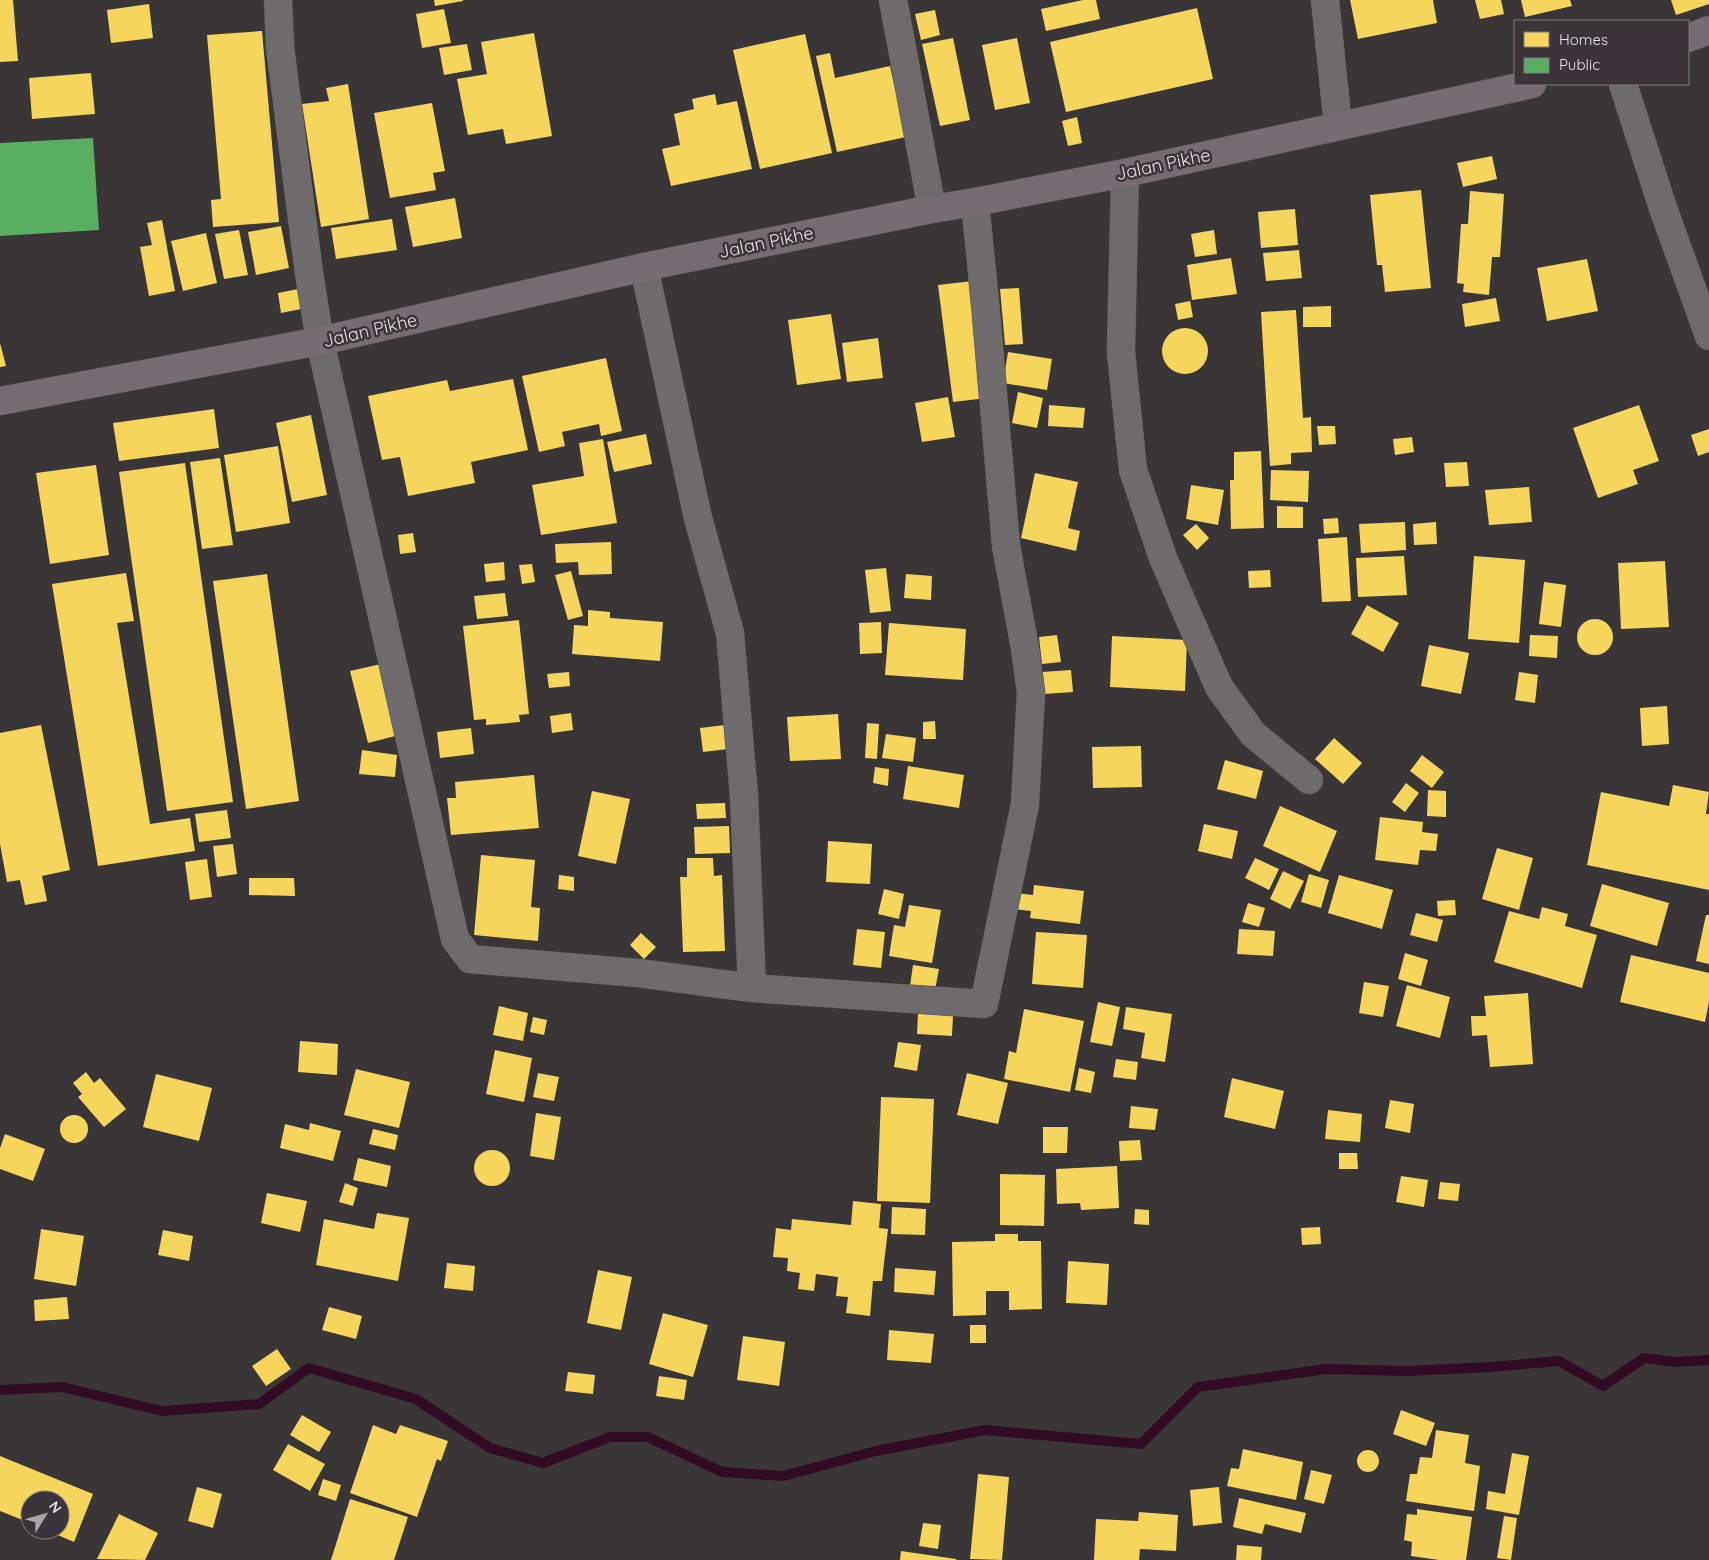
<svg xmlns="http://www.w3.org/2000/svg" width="1709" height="1560" font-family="Quicksand,sans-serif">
	<rect width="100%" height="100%" fill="#3a3638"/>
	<path fill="#f6d55c" d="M 0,0 L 13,0 L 18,61 L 0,62 Z
		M 434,0 L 463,0 L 463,1 L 435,6 Z
		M 1083,0 L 1096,0 L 1100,19 L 1046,31 L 1041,9 Z
		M 1350,0 L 1433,0 L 1437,23 L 1358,39 Z
		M 1475,0 L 1501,0 L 1504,14 L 1480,19 Z
		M 1521,0 L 1570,0 L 1572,6 L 1525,17 Z
		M 1671,0 L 1709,0 L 1709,4 L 1676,15 Z
		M 149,4 L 153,38 L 111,43 L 107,10 Z
		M 1197,8 L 1213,79 L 1066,112 L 1050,42 Z
		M 444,9 L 451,43 L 422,48 L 416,14 Z
		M 935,10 L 940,35 L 921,40 L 915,14 Z
		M 262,31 L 279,222 L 213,227 L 211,200 L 221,199 L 207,35 Z
		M 534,33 L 552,136 L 506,144 L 503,129 L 468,135 L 457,79 L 487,74 L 481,42 Z
		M 805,34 L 832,153 L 760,169 L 733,50 Z
		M 953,38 L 970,120 L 940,126 L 922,44 Z
		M 1017,38 L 1030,103 L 995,110 L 982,45 Z
		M 467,44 L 472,70 L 444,75 L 439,48 Z
		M 830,53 L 835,78 L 890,66 L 906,137 L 837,152 L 816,56 Z
		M 91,73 L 95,114 L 32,119 L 29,78 Z
		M 348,84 L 369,219 L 321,227 L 302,104 L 329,101 L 326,88 Z
		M 715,94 L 717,105 L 737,101 L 752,169 L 671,186 L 662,149 L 680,145 L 674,114 L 694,109 L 692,99 Z
		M 432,103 L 445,171 L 433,173 L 436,190 L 390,198 L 374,113 Z
		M 1077,117 L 1082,143 L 1068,146 L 1062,121 Z
		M 1492,156 L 1497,179 L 1463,187 L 1457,163 Z
		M 1421,190 L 1431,288 L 1385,292 L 1382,265 L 1377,265 L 1370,195 Z
		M 1470,191 L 1504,194 L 1500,257 L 1492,257 L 1489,295 L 1463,292 L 1464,284 L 1457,283 L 1461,224 L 1468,224 Z
		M 455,198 L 462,238 L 413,247 L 405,207 Z
		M 1295,209 L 1298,245 L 1261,248 L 1258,212 Z
		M 392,219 L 397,250 L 336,259 L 331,228 Z
		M 162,220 L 175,291 L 149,296 L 140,247 L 152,245 L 147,223 Z
		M 281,226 L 289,268 L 256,275 L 248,232 Z
		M 239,230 L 248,275 L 224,279 L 215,234 Z
		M 1214,230 L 1217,254 L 1195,257 L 1191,234 Z
		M 206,233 L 217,283 L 183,291 L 171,241 Z
		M 1299,250 L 1302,278 L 1266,281 L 1263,253 Z
		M 1231,258 L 1237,294 L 1192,300 L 1187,265 Z
		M 1587,259 L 1598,311 L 1547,321 L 1537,268 Z
		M 973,281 L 987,398 L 953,402 L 938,285 Z
		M 1019,288 L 1023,344 L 1005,345 L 1000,289 Z
		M 298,289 L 301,309 L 281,313 L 278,293 Z
		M 1496,298 L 1500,321 L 1465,327 L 1462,304 Z
		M 1190,301 L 1193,317 L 1178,320 L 1175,304 Z
		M 1331,306 L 1331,327 L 1303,327 L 1303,307 Z
		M 1296,310 L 1303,418 L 1311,417 L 1312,452 L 1291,453 L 1291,464 L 1270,466 L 1261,312 Z
		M 831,314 L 841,379 L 797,385 L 788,320 Z
		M1162 351a23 23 0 1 1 46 0a23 23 0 1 1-46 0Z
		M 878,338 L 883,378 L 847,382 L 842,343 Z
		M 0,343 L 6,366 L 0,367 Z
		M 1008,352 L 1052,359 L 1047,390 L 1003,383 Z
		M 606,358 L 622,431 L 601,436 L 599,424 L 562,432 L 565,446 L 539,452 L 522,376 Z
		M 513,379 L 528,450 L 471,462 L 475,483 L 408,496 L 400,457 L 382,460 L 368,396 L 447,380 L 450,391 Z
		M 1018,392 L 1043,398 L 1037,428 L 1012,423 Z
		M 948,397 L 955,437 L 922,442 L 915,403 Z
		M 1049,405 L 1085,408 L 1083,428 L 1048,426 Z
		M 1639,405 L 1659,461 L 1633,470 L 1638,484 L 1598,498 L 1573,428 Z
		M 214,409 L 219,448 L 119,461 L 113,423 Z
		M 311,415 L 327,495 L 292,502 L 276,423 Z
		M 1317,426 L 1335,426 L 1336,444 L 1319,445 Z
		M 1709,429 L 1709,452 L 1698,456 L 1691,435 Z
		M 646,434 L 652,464 L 614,472 L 607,442 Z
		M 1412,437 L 1414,452 L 1395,455 L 1393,439 Z
		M 603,439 L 617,523 L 541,535 L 532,485 L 584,476 L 579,443 Z
		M 278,446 L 290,523 L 236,532 L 224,455 Z
		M 1261,451 L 1264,528 L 1231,529 L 1230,480 L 1234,480 L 1234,452 Z
		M 220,458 L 233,545 L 202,549 L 190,462 Z
		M 1467,462 L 1469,486 L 1446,487 L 1444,463 Z
		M 185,463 L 233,802 L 167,811 L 119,472 Z
		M 96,465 L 109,555 L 50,564 L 36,473 Z
		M 1271,470 L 1309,471 L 1308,502 L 1270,500 Z
		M 1035,473 L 1078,482 L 1068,528 L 1080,531 L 1076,551 L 1021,538 Z
		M 1191,485 L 1224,490 L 1218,525 L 1186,519 Z
		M 1529,487 L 1532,522 L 1489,525 L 1485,490 Z
		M 1277,506 L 1303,507 L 1303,528 L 1277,528 Z
		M 1338,518 L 1339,533 L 1324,534 L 1323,519 Z
		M 1405,522 L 1406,550 L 1361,553 L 1359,524 Z
		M 1436,522 L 1437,544 L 1414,545 L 1413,524 Z
		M 1196,524 L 1209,538 L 1197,550 L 1183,535 Z
		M 413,533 L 416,552 L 400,554 L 398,535 Z
		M 1347,537 L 1351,601 L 1322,602 L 1318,539 Z
		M 611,542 L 612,574 L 579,575 L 578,562 L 556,563 L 555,544 Z
		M 1404,556 L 1407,595 L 1358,597 L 1356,558 Z
		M 1474,556 L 1525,560 L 1519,643 L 1468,639 Z
		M 1665,561 L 1669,627 L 1621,629 L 1618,563 Z
		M 504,562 L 505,580 L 486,582 L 484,564 Z
		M 532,564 L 535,582 L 522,584 L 519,565 Z
		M 886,568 L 891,611 L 870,613 L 865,570 Z
		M 1270,570 L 1271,587 L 1249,588 L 1248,571 Z
		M 571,571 L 583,616 L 568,620 L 555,575 Z
		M 126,573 L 134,621 L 117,623 L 150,824 L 190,818 L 195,851 L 98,866 L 52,584 Z
		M 267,574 L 299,801 L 246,809 L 213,581 Z
		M 906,574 L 932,576 L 931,600 L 904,598 Z
		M 1544,582 L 1566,585 L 1561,627 L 1539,624 Z
		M 505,593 L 508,616 L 477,619 L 474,596 Z
		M 1367,605 L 1399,623 L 1383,652 L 1351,634 Z
		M 588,610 L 610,612 L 610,618 L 663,622 L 660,661 L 572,654 L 574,625 L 588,626 Z
		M1577 637a18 18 0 1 1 36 0a18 18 0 1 1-36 0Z
		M 519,620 L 529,714 L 519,715 L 520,722 L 486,725 L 486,719 L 474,720 L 463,626 Z
		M 881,622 L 882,653 L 860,654 L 859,623 Z
		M 889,623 L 966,629 L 963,680 L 885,675 Z
		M 1057,635 L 1061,662 L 1042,664 L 1039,637 Z
		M 1530,635 L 1558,636 L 1557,658 L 1529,656 Z
		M 1112,636 L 1187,640 L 1185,691 L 1110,687 Z
		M 1429,645 L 1469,653 L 1461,694 L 1421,686 Z
		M 381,664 L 399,735 L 368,743 L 350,671 Z
		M 1071,670 L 1073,692 L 1044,694 L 1042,672 Z
		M 569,672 L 570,686 L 549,688 L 547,674 Z
		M 1519,672 L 1538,675 L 1535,703 L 1515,700 Z
		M 1667,706 L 1669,744 L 1642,746 L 1640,708 Z
		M 571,713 L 573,730 L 552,733 L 550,716 Z
		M 838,714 L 841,759 L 790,761 L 787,717 Z
		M 935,721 L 936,739 L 923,739 L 923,722 Z
		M 867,723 L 879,724 L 877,759 L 865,758 Z
		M 41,725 L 70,870 L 42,876 L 47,901 L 25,905 L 20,880 L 7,882 L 0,844 L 0,733 Z
		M 725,725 L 728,749 L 703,752 L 700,728 Z
		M 471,728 L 474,754 L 440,758 L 437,732 Z
		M 886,734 L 916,738 L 913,762 L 882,758 Z
		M 1334,738 L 1362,763 L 1343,784 L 1315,759 Z
		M 1141,746 L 1142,787 L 1093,788 L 1092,747 Z
		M 362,750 L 397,755 L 395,777 L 359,774 Z
		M 1422,755 L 1444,772 L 1432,788 L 1410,771 Z
		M 1225,760 L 1263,771 L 1256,799 L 1217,789 Z
		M 908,766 L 964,775 L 959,808 L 903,799 Z
		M 875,767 L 889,769 L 888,786 L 873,783 Z
		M 534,775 L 539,828 L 451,835 L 447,798 L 456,798 L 455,782 Z
		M 1406,783 L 1419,793 L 1405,812 L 1392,802 Z
		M 1673,785 L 1709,792 L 1706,814 L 1709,814 L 1709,890 L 1587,865 L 1601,792 L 1669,806 Z
		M 1428,790 L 1446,791 L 1446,817 L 1427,816 Z
		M 592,791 L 630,799 L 616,864 L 578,856 Z
		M 725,803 L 726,818 L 697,819 L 696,804 Z
		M 1280,806 L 1337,831 L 1320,872 L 1263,846 Z
		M 227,810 L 231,838 L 199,842 L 195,814 Z
		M 1380,817 L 1423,822 L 1422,832 L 1438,834 L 1436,851 L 1420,850 L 1418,865 L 1375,860 Z
		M 1204,824 L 1238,831 L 1232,859 L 1198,851 Z
		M 729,826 L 730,853 L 695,854 L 694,827 Z
		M 828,841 L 872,844 L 870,884 L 826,882 Z
		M 233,844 L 237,874 L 217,877 L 213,846 Z
		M 1497,848 L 1533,858 L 1519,910 L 1482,899 Z
		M 481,855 L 535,860 L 531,907 L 540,908 L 538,941 L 474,935 Z
		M 687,858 L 713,858 L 714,876 L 722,875 L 725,951 L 683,952 L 680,877 L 687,877 Z
		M 1255,858 L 1279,869 L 1269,890 L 1245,878 Z
		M 207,859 L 212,897 L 190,900 L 185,862 Z
		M 1283,871 L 1304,881 L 1290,909 L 1270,899 Z
		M 1309,874 L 1329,880 L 1321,908 L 1301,902 Z
		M 559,875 L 574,877 L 574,891 L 558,889 Z
		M 1339,875 L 1393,890 L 1382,929 L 1328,913 Z
		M 249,878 L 294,878 L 295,896 L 249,895 Z
		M 1602,884 L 1669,903 L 1657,946 L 1590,926 Z
		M 1034,885 L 1084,891 L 1080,924 L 1030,918 L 1031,911 L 1014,909 L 1016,893 L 1033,895 Z
		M 884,889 L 904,894 L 899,919 L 878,914 Z
		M 1455,900 L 1456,915 L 1438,916 L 1437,901 Z
		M 1248,903 L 1265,908 L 1259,927 L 1242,922 Z
		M 909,905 L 941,910 L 932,963 L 889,956 L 894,925 L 905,927 Z
		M 1542,907 L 1568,914 L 1565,926 L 1597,935 L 1582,988 L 1494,962 L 1509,911 L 1539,919 Z
		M 1416,913 L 1443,920 L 1437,942 L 1410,935 Z
		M 1706,915 L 1709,915 L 1709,964 L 1696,961 Z
		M 857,929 L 885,932 L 881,968 L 853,965 Z
		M 1239,929 L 1275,931 L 1273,956 L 1237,954 Z
		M 1036,932 L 1087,935 L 1083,988 L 1032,984 Z
		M 641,933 L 656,947 L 644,959 L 630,945 Z
		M 1405,953 L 1428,960 L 1421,986 L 1398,979 Z
		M 1631,955 L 1709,973 L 1709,1002 L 1705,1022 L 1620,1002 Z
		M 913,965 L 939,969 L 935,990 L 910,986 Z
		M 1364,982 L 1389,986 L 1383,1017 L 1359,1013 Z
		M 1407,985 L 1450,997 L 1440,1038 L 1396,1026 Z
		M 1528,993 L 1533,1064 L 1490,1067 L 1487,1035 L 1472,1036 L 1471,1016 L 1486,1016 L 1484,996 Z
		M 1098,1002 L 1120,1007 L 1112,1046 L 1090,1042 Z
		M 499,1006 L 528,1013 L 523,1041 L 493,1035 Z
		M 1126,1007 L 1172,1014 L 1165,1062 L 1141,1058 L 1145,1033 L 1123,1029 Z
		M 1024,1009 L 1084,1021 L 1070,1092 L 1004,1079 L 1009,1051 L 1016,1053 Z
		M 918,1013 L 953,1015 L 952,1036 L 917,1034 Z
		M 533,1017 L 547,1020 L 544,1035 L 530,1032 Z
		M 300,1041 L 338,1044 L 337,1075 L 298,1072 Z
		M 898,1042 L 921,1045 L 917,1071 L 894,1067 Z
		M 495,1050 L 532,1058 L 524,1102 L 486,1094 Z
		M 1116,1059 L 1138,1062 L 1136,1080 L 1113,1077 Z
		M 1079,1068 L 1095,1072 L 1091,1093 L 1075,1090 Z
		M 356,1069 L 410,1082 L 399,1128 L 344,1115 Z
		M 86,1072 L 94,1083 L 100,1078 L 126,1109 L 104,1127 L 78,1097 L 82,1094 L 73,1083 Z
		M 538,1073 L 559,1077 L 554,1101 L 533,1097 Z
		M 967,1073 L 1008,1083 L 998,1124 L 957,1115 Z
		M 156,1074 L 212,1088 L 199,1141 L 143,1127 Z
		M 1232,1078 L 1284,1091 L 1275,1129 L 1224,1117 Z
		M 881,1097 L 934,1099 L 930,1203 L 877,1201 Z
		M 1390,1100 L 1414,1104 L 1410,1133 L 1385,1128 Z
		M 1131,1106 L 1158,1109 L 1155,1130 L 1129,1128 Z
		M 1328,1110 L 1362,1114 L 1360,1142 L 1325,1139 Z
		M 536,1113 L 561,1117 L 554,1160 L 530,1156 Z
		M60 1129a14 14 0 1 1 28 0a14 14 0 1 1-28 0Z
		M 310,1123 L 341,1131 L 333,1161 L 280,1148 L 285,1124 L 309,1130 Z
		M 1043,1127 L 1068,1127 L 1067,1153 L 1043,1153 Z
		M 373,1129 L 398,1135 L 395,1150 L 369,1144 Z
		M 5,1134 L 45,1149 L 33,1181 L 0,1169 L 0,1148 Z
		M 1140,1140 L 1142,1160 L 1120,1161 L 1119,1141 Z
		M474 1168a18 18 0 1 1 36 0a18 18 0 1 1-36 0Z
		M 1339,1153 L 1357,1153 L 1358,1169 L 1339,1169 Z
		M 358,1158 L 391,1166 L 387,1187 L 353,1180 Z
		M 1117,1166 L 1119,1208 L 1081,1210 L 1080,1203 L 1057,1204 L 1056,1169 Z
		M 1000,1174 L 1045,1175 L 1044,1226 L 1000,1225 Z
		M 1401,1176 L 1428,1180 L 1424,1207 L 1396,1202 Z
		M 1440,1182 L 1460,1184 L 1458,1201 L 1438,1199 Z
		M 345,1183 L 358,1188 L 353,1206 L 339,1202 Z
		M 267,1193 L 307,1201 L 300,1232 L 261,1223 Z
		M 853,1201 L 881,1204 L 879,1228 L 888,1229 L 882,1281 L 873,1281 L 870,1316 L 846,1313 L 848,1297 L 836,1296 L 838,1277 L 816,1274 L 814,1291 L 798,1289 L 800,1273 L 787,1271 L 788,1258 L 773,1257 L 776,1228 L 791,1230 L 792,1219 L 851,1225 Z
		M 892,1207 L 926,1209 L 925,1235 L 891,1234 Z
		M 1135,1209 L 1149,1210 L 1149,1225 L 1134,1224 Z
		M 377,1213 L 409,1218 L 398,1281 L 316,1265 L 324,1219 L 374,1229 Z
		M 1320,1227 L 1321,1244 L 1302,1245 L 1301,1228 Z
		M 41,1229 L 84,1236 L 76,1286 L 34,1279 Z
		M 163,1230 L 193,1236 L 189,1261 L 158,1255 Z
		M 995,1234 L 1018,1234 L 1018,1241 L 1041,1241 L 1042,1309 L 1009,1310 L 1009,1291 L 986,1291 L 986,1315 L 953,1316 L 952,1242 L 995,1241 Z
		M 1068,1261 L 1109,1264 L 1107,1305 L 1066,1303 Z
		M 447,1263 L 475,1266 L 473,1291 L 444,1288 Z
		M 895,1268 L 936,1271 L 934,1295 L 894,1292 Z
		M 598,1270 L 632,1277 L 621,1330 L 587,1323 Z
		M 67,1297 L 69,1319 L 35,1321 L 34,1300 Z
		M 329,1307 L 362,1316 L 356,1339 L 322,1330 Z
		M 663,1313 L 708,1325 L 693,1377 L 649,1364 Z
		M 970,1325 L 986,1325 L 986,1343 L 970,1343 Z
		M 889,1330 L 934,1334 L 931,1363 L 887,1360 Z
		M 743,1336 L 785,1342 L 779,1386 L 737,1380 Z
		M 277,1349 L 291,1369 L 266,1386 L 252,1366 Z
		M 568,1372 L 595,1375 L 593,1394 L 565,1391 Z
		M 659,1376 L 687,1380 L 684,1400 L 656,1396 Z
		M 1401,1410 L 1435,1423 L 1426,1446 L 1393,1434 Z
		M 302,1415 L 331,1432 L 319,1452 L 290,1435 Z
		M 373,1425 L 396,1434 L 400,1425 L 448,1441 L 441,1461 L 437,1459 L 417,1517 L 350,1493 Z
		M 1436,1430 L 1469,1435 L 1465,1463 L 1480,1466 L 1474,1511 L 1406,1501 L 1410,1474 L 1417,1474 L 1420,1457 L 1432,1458 Z
		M 288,1444 L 325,1464 L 310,1491 L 273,1470 Z
		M 1243,1449 L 1303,1462 L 1296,1500 L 1227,1486 L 1231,1468 L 1239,1469 Z
		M1357 1461a11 11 0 1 1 22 0a11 11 0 1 1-22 0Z
		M 1512,1453 L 1529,1456 L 1519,1515 L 1486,1509 L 1488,1491 L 1505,1494 Z
		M 0,1456 L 93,1494 L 74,1542 L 46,1530 L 60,1530 L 60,1500 L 30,1500 L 30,1523 L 0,1511 Z
		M 1311,1470 L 1332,1475 L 1324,1504 L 1304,1499 Z
		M 978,1474 L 1009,1477 L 1002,1560 L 970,1559 Z
		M 323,1479 L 341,1485 L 336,1501 L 318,1495 Z
		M 197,1487 L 222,1494 L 213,1528 L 188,1521 Z
		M 1219,1487 L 1222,1523 L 1193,1526 L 1190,1490 Z
		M 1239,1498 L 1306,1513 L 1301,1533 L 1265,1524 L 1262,1534 L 1233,1527 Z
		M 350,1499 L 408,1517 L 394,1560 L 331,1560 Z
		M 1417,1509 L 1472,1517 L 1466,1560 L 1439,1560 L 1411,1556 L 1412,1542 L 1404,1540 L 1407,1514 L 1417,1515 Z
		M 1139,1512 L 1178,1515 L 1176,1551 L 1140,1549 L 1139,1560 L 1094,1560 L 1096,1519 L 1138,1521 Z
		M 119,1514 L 158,1533 L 145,1560 L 97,1559 Z
		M 1504,1516 L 1517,1518 L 1511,1560 L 1497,1558 Z
		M 923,1523 L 941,1525 L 938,1549 L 919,1546 Z
		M 1237,1545 L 1262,1547 L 1261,1560 L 1236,1560 Z
		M 901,1551 L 956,1559 L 956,1560 L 900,1560 Z"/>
	<path fill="#5aae61" d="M 93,138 L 99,230 L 0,236 L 0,143 Z"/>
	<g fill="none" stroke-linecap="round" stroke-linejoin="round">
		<path stroke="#310b23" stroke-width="10" d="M 0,1390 L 62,1387 L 162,1411 L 259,1404 L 309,1368 L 416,1399 L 490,1448 L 543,1463 L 610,1437 L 648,1437 L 722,1472 L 783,1476 L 876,1451 L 985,1430 L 1141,1444 L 1198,1387 L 1326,1369 L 1407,1371 L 1491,1367 L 1559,1361 L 1603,1386 L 1644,1358 L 1675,1362 L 1709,1360"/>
		<g stroke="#555253" stroke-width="29">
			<path id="street" d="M 278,0 L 280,47 L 309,273 L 320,341 L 455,939 L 470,959 L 638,973 L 752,988 L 984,1004 L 1025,804 L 1031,693 L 1025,648 L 1006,546 L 986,312 L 975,202
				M 893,0 L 932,209
				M 1325,0 L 1338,126
				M 1623,84 L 1663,208 L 1709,336
				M 1125,173 L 1121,352 L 1133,470 L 1163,558 L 1219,687 L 1253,734 L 1309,780
				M 644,267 L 698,518 L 730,633 L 744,796 L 752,988"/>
		</g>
		<g stroke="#555253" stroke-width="29">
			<path id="highway" d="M 1688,38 L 1709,30
				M 0,401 L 320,341 L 644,267 L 932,209 L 975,202 L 1125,173 L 1532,84"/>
		</g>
		<use href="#street" stroke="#6e6b6d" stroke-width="28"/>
		<use href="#highway" stroke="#766c72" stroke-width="28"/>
	</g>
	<g text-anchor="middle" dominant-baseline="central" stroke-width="5" stroke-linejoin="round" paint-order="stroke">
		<g font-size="18" fill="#e7e2e4" stroke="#3c3438">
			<text transform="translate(1163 164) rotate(-12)">Jalan Pikhe</text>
			<text transform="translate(766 242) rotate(-12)">Jalan Pikhe</text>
			<text transform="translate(370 330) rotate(-13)">Jalan Pikhe</text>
		</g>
	</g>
	<rect x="1514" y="20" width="175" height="65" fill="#3c3438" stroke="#807a7d"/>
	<rect x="1524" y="32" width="25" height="15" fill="#f6d55c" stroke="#807a7d"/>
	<text x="1559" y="45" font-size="15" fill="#e7e2e4">Homes</text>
	<rect x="1524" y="58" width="25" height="15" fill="#5aae61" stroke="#807a7d"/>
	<text x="1559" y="70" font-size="15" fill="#e7e2e4">Public</text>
	<g transform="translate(45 1515) rotate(53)"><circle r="24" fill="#3c3438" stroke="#807a7d"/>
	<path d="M0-4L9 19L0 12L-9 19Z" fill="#aaa6a8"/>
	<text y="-8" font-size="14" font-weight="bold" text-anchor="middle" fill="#e7e2e4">N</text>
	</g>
</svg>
